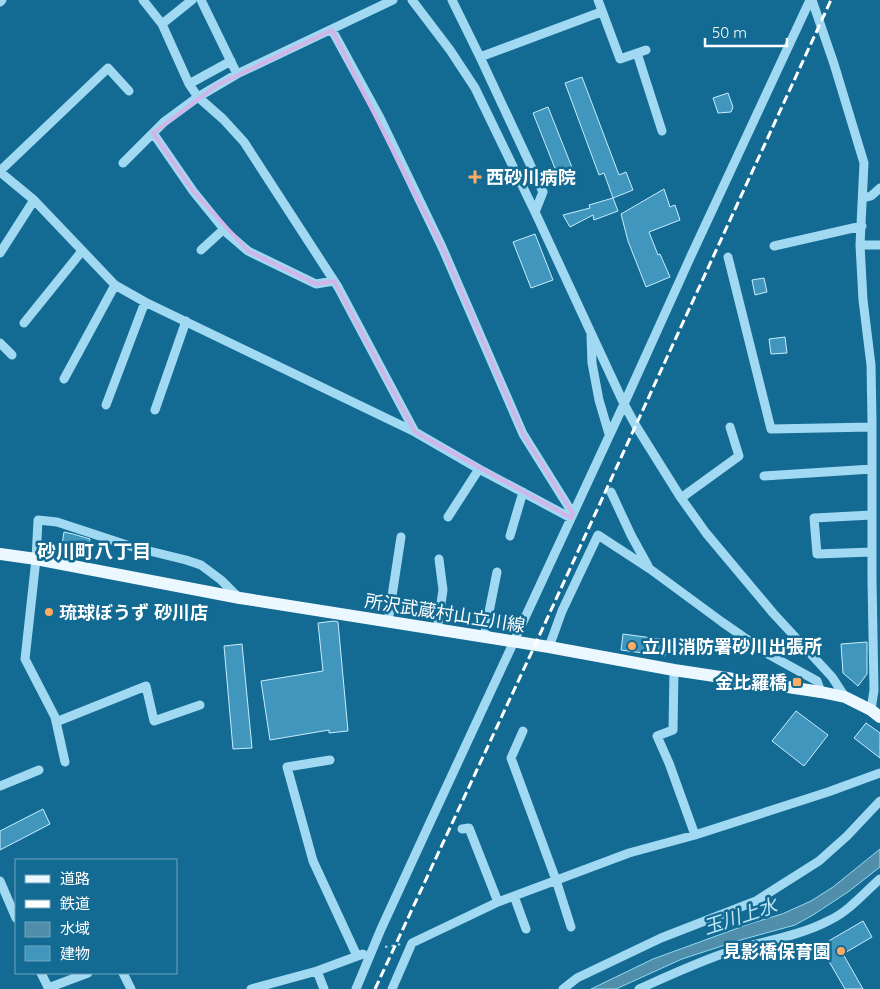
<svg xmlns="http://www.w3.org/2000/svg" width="880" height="989" font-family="Quicksand,'Noto Sans JP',sans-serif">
	<rect width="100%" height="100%" fill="#136a92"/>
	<path fill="#508ea9" stroke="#93d9f5" d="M 880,849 L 880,867 L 848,892 L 813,915 L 795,925 L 737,941 L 682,959 L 616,989 L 591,989 L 653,959 L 749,924 L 782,914 L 811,901 L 833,887 Z"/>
	<path fill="#4096bd" stroke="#c8edfd" d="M 582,77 L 619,175 L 626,172 L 633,190 L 613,198 L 604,173 L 599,175 L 565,83 Z
		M 728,93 L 733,107 L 731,112 L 718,113 L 713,98 Z
		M 548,107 L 573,170 L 558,176 L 533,113 Z
		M 664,189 L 670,207 L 675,205 L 680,220 L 649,232 L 658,255 L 660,254 L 670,277 L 646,287 L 628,241 L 621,214 Z
		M 613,198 L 618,211 L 594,220 L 593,215 L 570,227 L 563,215 L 590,208 L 589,205 Z
		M 535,234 L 553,280 L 531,288 L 513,242 Z
		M 764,278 L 767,292 L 755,295 L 752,280 Z
		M 785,337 L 787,353 L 771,354 L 769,339 Z
		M 64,532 L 73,534 L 90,539 L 87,556 L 61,551 Z
		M 334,621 L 338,622 L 348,731 L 329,733 L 329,730 L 270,740 L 261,681 L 323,671 L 318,623 Z
		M 623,634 L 667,640 L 665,656 L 621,650 Z
		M 867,642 L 867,674 L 858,686 L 843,673 L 841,644 Z
		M 242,644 L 252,748 L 233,749 L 224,646 Z
		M 796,711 L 828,735 L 804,766 L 772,741 Z
		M 866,723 L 880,733 L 880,758 L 854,738 Z
		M 43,809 L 50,824 L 0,850 L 0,831 Z
		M 863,921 L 872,937 L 843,954 L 863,989 L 845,989 L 820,946 Z"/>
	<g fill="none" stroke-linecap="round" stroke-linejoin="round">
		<path stroke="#a1d9f2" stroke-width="2" stroke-dasharray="2.5 4" stroke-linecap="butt" d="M 385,947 L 402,944"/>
		<path stroke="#a1d9f2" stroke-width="9" d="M 143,0 L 162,24 L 189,84 L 198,97 L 223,119 L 244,142 L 338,287 L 415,432
			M 201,0 L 237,74
			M 412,0 L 450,50 L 475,88 L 535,212 L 624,404 L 636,426 L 681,498 L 706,533 L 773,613 L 832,677 L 845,697
			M 452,0 L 480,57 L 543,192 L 535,212
			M 598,0 L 620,59 L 646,50
			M 812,0 L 834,64 L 864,163 L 860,245 L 863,300 L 871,365 L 872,421 L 872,581 L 874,690 L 871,710
			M 0,2 L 2,0
			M 162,24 L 192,0
			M 332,30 L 380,118 L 442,247 L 523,434 L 573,514
			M 637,53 L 662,131
			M 480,57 L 601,12
			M 189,84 L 231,61
			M 153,133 L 193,191 L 227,233 L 248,251 L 316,284 L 334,281
			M 123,163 L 164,122 L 198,97 L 237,74 L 393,0
			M 0,171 L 108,68 L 129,91
			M 0,172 L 34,200 L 115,285 L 145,302 L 415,432 L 479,469 L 571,518
			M 863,198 L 871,196 L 880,188
			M 860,245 L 880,245
			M 774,246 L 862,226
			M 201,250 L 224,229
			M 0,253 L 34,200
			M 728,257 L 771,429 L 872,427
			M 24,323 L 82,251
			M 591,336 L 592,363 L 599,400 L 609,434
			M 0,343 L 12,355
			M 64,379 L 115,285
			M 106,405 L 145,302
			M 155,410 L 186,321
			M 764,476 L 872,469
			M 611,492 L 631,535 L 648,566
			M 681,498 L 739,456 L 730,427
			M 448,517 L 479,469
			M 510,536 L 523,492
			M 872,552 L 817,554 L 814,518 L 872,515
			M 388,622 L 401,537
			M 437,630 L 443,590 L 439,559
			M 484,637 L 497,572
			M 549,647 L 562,611 L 598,535 L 650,569 L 722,622 L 768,654 L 817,681 L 821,692
			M 674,670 L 673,730 L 657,736 L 669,763 L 695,835
			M 56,722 L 146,686 L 154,721 L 200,705
			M 523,731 L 511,758 L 556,880 L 571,927
			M 330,760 L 287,767 L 313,861 L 357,956
			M 65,762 L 55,717 L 25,659 L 36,559 L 38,520 L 57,522 L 133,547 L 186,560 L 201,565 L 221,580 L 239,598
			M 0,786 L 39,770
			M 462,829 L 469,828 L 498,902
			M 0,881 L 16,918
			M 514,896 L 526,929
			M 317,971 L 324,989
			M 41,973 L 49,989
			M 123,973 L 131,989
			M 48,988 L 88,973
			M 251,989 L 317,971 L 363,954
			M 356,989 L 381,929 L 433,816 L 624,404 L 690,258 L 810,0
			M 392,989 L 412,943 L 498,902 L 629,853 L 695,835 L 828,792 L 880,773
			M 563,989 L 577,978 L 661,938 L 756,901 L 819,861 L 847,836 L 880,801
			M 639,989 C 668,976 698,962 728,952 C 762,941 798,937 830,920 C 849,911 864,893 880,879"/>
		<path stroke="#ecf8ff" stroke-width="12" d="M 0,554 L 36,559 L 240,598 L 549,647 L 674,670 L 821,692 L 845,697 L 871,710 L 880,717"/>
		<path stroke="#fff" stroke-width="3" stroke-dasharray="9 4" stroke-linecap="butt" d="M 375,989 L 535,645 L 831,0"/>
	</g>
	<path fill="none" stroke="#d1b5e9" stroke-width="4" stroke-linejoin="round" d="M 332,30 L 442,247 L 523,434 L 573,514 L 571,518 L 415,432 L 334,281 L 316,284 L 248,251 L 193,191 L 153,133 L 217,85 Z"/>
	<g fill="#ffab62" stroke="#136a92" stroke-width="2">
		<path d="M472.5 169.5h5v5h5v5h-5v5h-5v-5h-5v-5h5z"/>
		<circle cx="49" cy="612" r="5"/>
		<circle cx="632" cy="646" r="5"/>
		<rect x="792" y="677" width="10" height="10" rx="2.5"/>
		<circle cx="841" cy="951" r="5"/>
	</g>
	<g text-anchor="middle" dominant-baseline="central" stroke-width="5" stroke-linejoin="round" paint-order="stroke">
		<g font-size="18" font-weight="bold" fill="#fff" stroke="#136a92" text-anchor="start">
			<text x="486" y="177">西砂川病院</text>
			<text x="59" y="612">琉球ぼうず 砂川店</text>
			<text x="642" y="646">立川消防署砂川出張所</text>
			<text x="787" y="682" text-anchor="end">金比羅橋</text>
			<text x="831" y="951" text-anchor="end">見影橋保育園</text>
		</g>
		<g font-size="18" fill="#fff" stroke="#136a92">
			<text transform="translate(445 613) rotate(9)">所沢武蔵村山立川線</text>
		</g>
		<g font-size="19" font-weight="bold" fill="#fff" stroke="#136a92">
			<text x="94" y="551">砂川町八丁目</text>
		</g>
		<g font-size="19" font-style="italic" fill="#bde8fa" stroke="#136a92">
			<text transform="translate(740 916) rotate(-18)">玉川上水</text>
		</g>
	</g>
	<rect x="15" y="859" width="162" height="115" fill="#136a92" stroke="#71a6be"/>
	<rect x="25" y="875" width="25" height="8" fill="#ecf8ff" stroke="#71a6be"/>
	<text x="60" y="884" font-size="15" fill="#ffffff">道路</text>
	<rect x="25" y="900" width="25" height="8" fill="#ffffff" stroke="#71a6be"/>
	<text x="60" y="909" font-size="15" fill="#ffffff">鉄道</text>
	<rect x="25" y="922" width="25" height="15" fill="#508ea9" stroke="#71a6be"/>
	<text x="60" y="934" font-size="15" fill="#ffffff">水域</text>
	<rect x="25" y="946" width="25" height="15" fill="#4096bd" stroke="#71a6be"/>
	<text x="60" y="959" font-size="15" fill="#ffffff">建物</text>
	<path d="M705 38v8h82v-8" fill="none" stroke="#ffffff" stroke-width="2.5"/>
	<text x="712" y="38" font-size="15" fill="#ffffff" stroke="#136a92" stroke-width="4" paint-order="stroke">50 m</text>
</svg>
